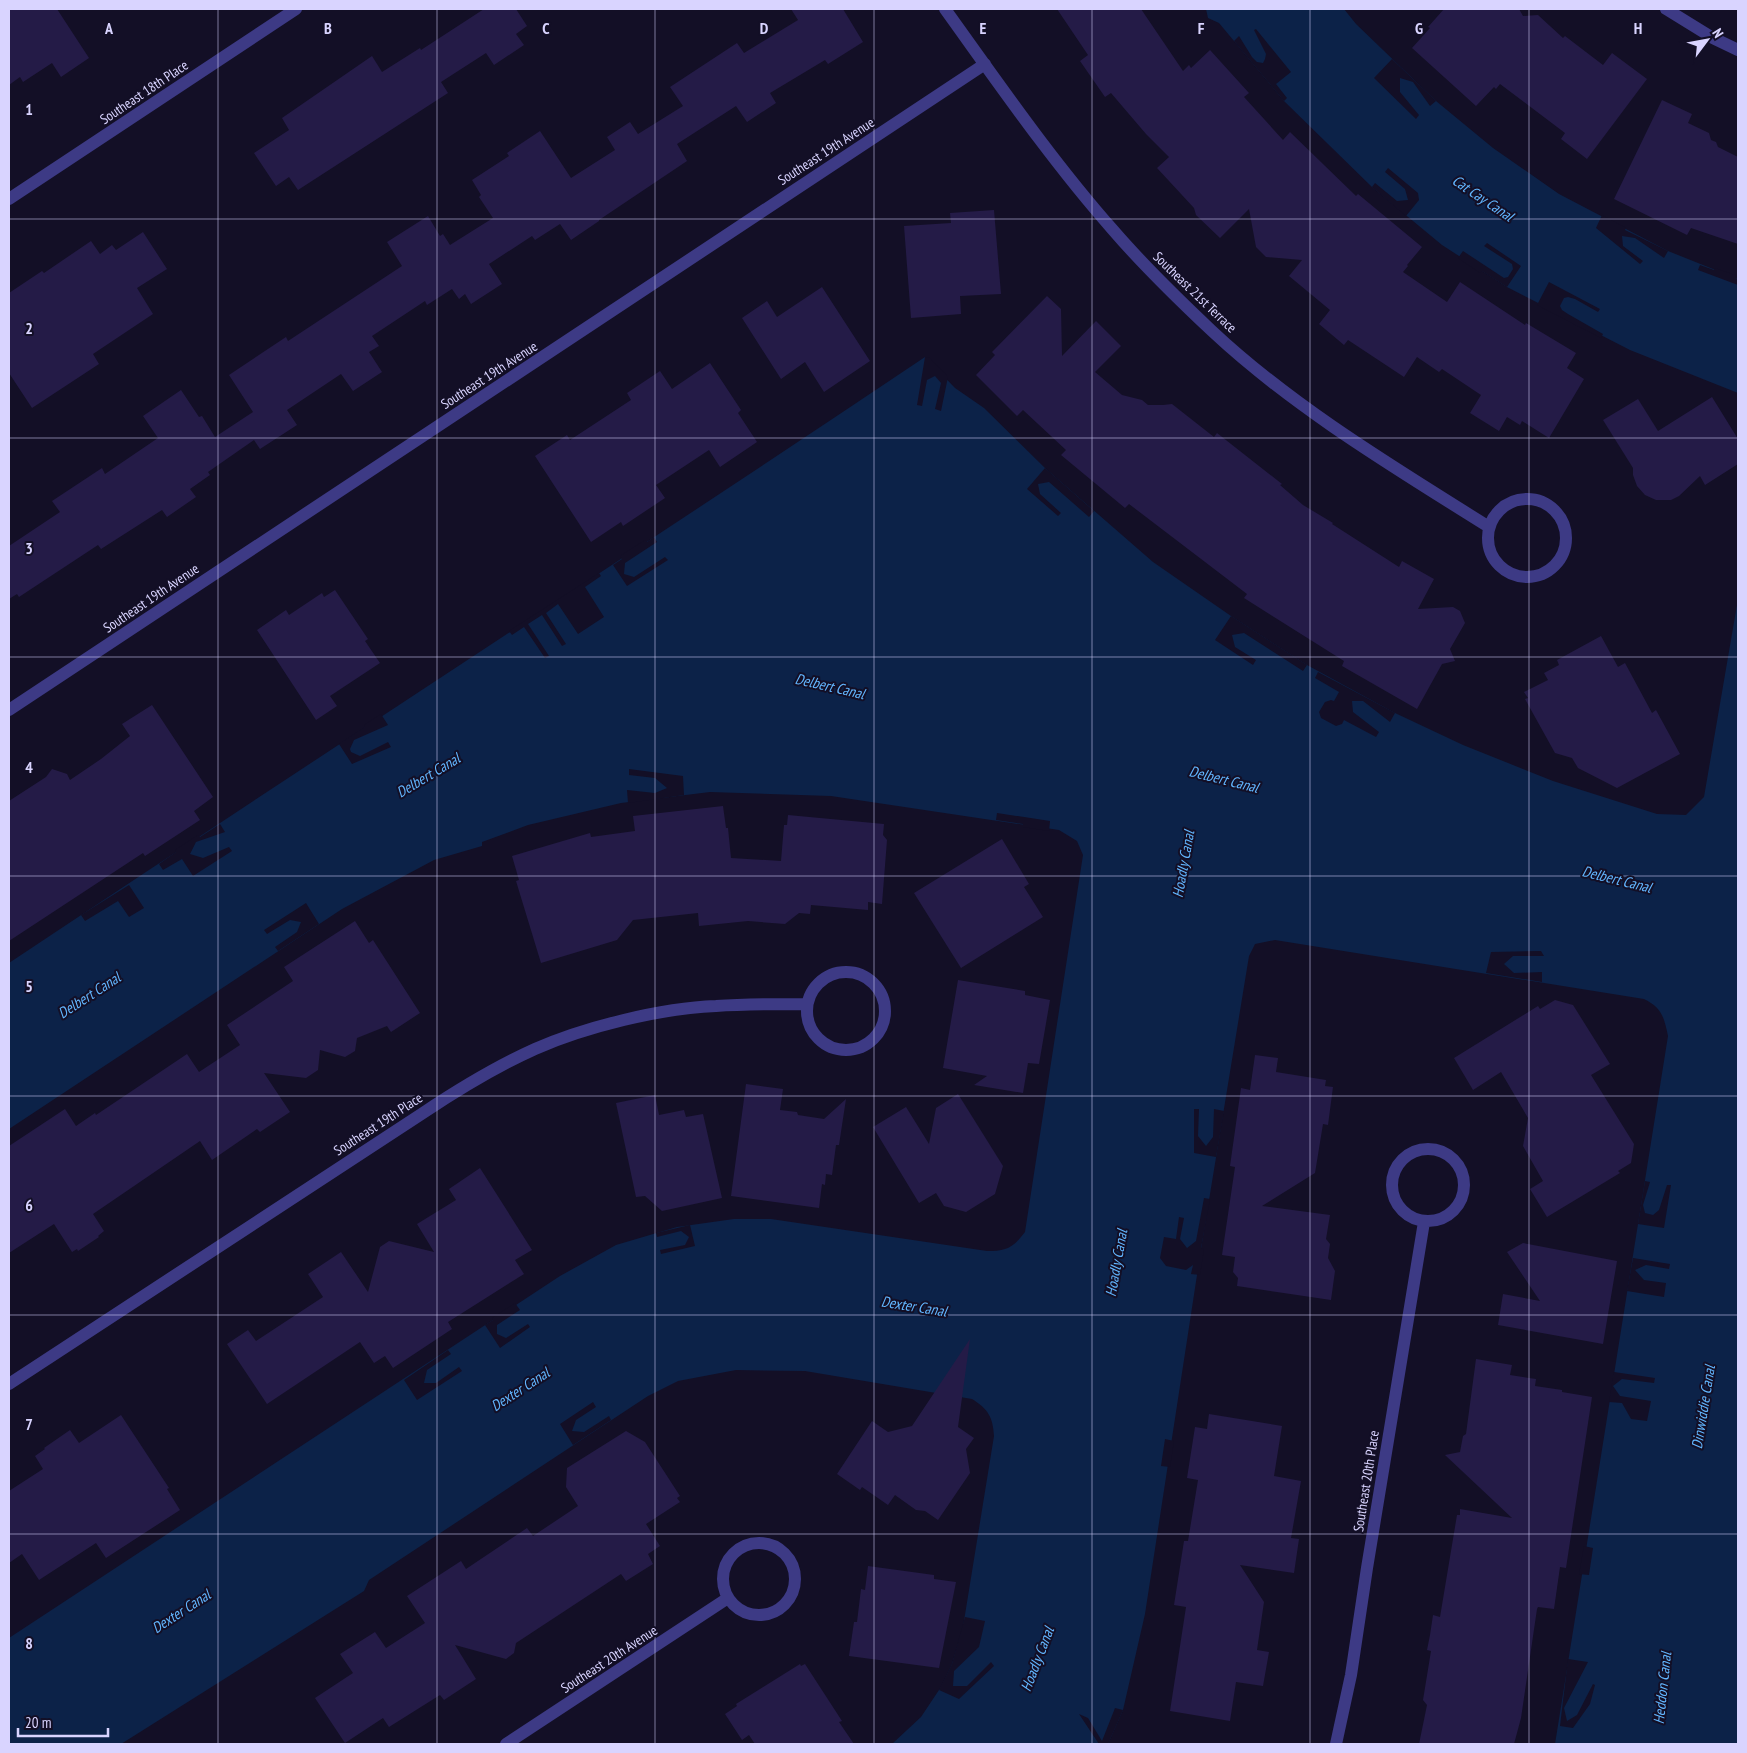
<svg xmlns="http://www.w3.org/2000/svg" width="1747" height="1753" font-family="'PT Sans Narrow',sans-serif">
	<rect width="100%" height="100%" fill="#130f26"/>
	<path fill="#0c2248" d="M 1206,9 L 1344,9 L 1356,24 L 1436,101 L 1493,148 L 1559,194 L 1668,251 L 1738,279 L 1738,393 L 1630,350 L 1507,287 L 1442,245 L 1372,187 L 1284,101 L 1219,23 L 1208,18 Z
		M 925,357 L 955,388 L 984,408 L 1045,468 L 1153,562 L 1231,616 L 1307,665 L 1395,713 L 1463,745 L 1553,781 L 1657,814 L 1686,815 L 1704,797 L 1738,599 L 1738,1744 L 1555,1744 L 1668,1036 C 1664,1017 1662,1008 1644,999 L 1275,940 L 1255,944 L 1249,956 L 1201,1249 L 1145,1614 L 1123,1710 L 1108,1744 L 892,1744 L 921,1717 L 941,1687 L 952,1664 L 963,1627 L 994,1436 C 993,1417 988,1409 972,1399 L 805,1371 L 736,1370 L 678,1381 L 648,1396 L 369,1580 L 364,1591 L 121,1744 L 9,1744 L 9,1638 L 560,1276 L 616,1245 L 677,1227 L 734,1219 L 771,1219 L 987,1251 C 1006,1251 1013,1248 1025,1232 L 1083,855 L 1077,841 L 1059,830 L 831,796 L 710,792 L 621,803 L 528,825 L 482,842 L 482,846 L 434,860 L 342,909 L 9,1129 L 9,963 C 313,760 621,561 925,357 Z"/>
	<path fill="#130f26" d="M 1256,29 L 1291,72 L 1276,84 L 1287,98 L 1284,101 L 1234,41 L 1239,36 L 1252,57 L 1257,62 L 1263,63 L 1265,59 L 1266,54 L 1254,30 Z
		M 1392,59 L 1436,101 L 1430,106 L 1413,82 L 1400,78 L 1400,92 L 1419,115 L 1416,119 L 1374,78 Z
		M 1388,168 L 1418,193 L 1419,200 L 1406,216 L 1372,187 L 1375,183 L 1397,201 L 1408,200 L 1405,189 L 1385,172 Z
		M 1602,215 L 1626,228 L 1625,230 L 1668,251 L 1664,258 L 1635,238 L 1622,236 L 1623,246 L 1643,261 L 1640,264 L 1596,228 Z
		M 1487,243 L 1521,266 L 1507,287 L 1482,271 L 1480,273 L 1458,258 L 1463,251 L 1504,278 L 1508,277 L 1513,269 L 1512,264 L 1484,246 Z
		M 1700,265 L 1714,270 L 1715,268 L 1735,275 L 1735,278 L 1738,279 L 1738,285 L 1698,270 Z
		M 1549,282 L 1600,309 L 1598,312 L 1575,299 L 1568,297 L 1564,298 L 1560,306 L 1562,310 L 1568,314 L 1603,334 L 1601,338 L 1537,305 Z
		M 925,357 L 930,358 L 948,377 L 941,411 L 935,409 L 941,383 L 935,376 L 927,380 L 922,406 L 917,405 Z
		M 1045,468 L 1094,511 L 1089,517 L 1049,482 L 1038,484 L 1040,494 L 1061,513 L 1058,516 L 1027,489 Z
		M 654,537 L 657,542 L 625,563 L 624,574 L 634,577 L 665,557 L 668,560 L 627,586 L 613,565 L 622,559 L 620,556 L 645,540 L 647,542 Z
		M 599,573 L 601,576 L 585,587 L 604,617 L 578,634 L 558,604 L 546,613 L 566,644 L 562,646 L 542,615 L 528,624 L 549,656 L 545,658 L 524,627 L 512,635 L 509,631 Z
		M 1231,616 L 1307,665 L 1303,671 L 1244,633 L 1232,635 L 1235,647 L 1256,660 L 1253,665 L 1215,640 Z
		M 1318,672 L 1395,713 L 1390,722 L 1363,701 L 1352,701 L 1353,712 L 1379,732 L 1376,737 L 1344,720 L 1342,724 L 1336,726 L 1321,718 L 1319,712 L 1325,702 L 1331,700 L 1334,701 L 1339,692 L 1315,678 Z
		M 381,714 L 388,725 L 354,740 L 350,749 L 351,752 L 360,756 L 388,742 L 391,747 L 352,764 L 339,744 L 365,727 L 364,725 Z
		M 629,769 L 683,776 L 684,795 L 628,803 L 627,790 L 655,793 L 667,788 L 655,778 L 629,775 Z
		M 997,813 L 1050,821 L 1049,831 L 1023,827 L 1023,824 L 996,820 Z
		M 220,824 L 225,832 L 196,842 L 190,854 L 203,858 L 229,847 L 232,851 L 193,876 L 182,859 L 163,870 L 159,864 L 176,852 L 175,850 L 198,835 L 200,837 Z
		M 129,885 L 144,908 L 129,917 L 118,901 L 85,921 L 81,915 Z
		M 306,903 L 319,924 L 278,951 L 275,947 L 297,932 L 301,922 L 290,920 L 267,934 L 264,930 Z
		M 1541,951 L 1544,956 L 1513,956 L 1504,964 L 1514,973 L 1542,972 L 1542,982 L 1486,973 L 1491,952 Z
		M 1194,1109 L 1199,1109 L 1198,1136 L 1206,1146 L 1213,1137 L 1214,1109 L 1224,1111 L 1216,1157 L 1194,1153 Z
		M 1645,1181 L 1650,1182 L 1643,1205 L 1645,1213 L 1653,1215 L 1659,1210 L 1667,1185 L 1671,1185 L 1664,1228 L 1638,1224 Z
		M 1204,1198 L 1210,1199 L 1201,1248 L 1204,1249 L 1200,1275 L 1191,1274 L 1193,1265 L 1186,1270 L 1166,1266 L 1160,1258 L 1164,1237 L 1176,1239 L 1179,1217 L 1184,1218 L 1180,1239 L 1187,1248 L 1196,1241 Z
		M 690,1225 L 695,1246 L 661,1254 L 660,1250 L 685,1245 L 689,1237 L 681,1231 L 657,1237 L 656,1233 Z
		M 1633,1258 L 1670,1264 L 1669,1269 L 1646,1265 L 1635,1270 L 1644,1280 L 1666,1283 L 1664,1297 L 1627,1291 Z
		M 515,1303 L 520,1310 L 497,1325 L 497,1334 L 506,1338 L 528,1324 L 530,1327 L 500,1348 L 485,1325 L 493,1320 L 492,1318 Z
		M 448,1350 L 451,1354 L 427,1370 L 424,1383 L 436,1383 L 459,1367 L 462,1371 L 417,1400 L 404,1380 Z
		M 1614,1372 L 1655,1378 L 1654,1383 L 1622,1379 L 1613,1386 L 1620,1396 L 1651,1401 L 1647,1421 L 1631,1419 L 1622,1403 L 1609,1402 Z
		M 593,1402 L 596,1407 L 576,1420 L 572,1431 L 584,1432 L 609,1416 L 611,1420 L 573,1445 L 560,1424 Z
		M 1165,1439 L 1174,1441 L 1170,1467 L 1161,1466 Z
		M 1584,1546 L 1593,1548 L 1589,1575 L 1579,1574 Z
		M 965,1617 L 985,1621 L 979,1647 L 954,1671 L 953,1686 L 967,1686 L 991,1662 L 994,1666 L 959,1699 L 939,1690 L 952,1664 Z
		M 1568,1659 L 1588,1662 L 1564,1708 L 1567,1721 L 1577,1715 L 1593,1684 L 1595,1685 L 1590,1704 L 1573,1728 L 1560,1726 Z
		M 1115,1708 L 1123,1710 L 1108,1744 L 1099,1744 L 1079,1714 L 1088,1718 L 1102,1741 Z"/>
	<path fill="#241b47" d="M 9,9 L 57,9 L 89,58 L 61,77 L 52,63 L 23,82 L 20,77 L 9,85 Z
		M 484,9 L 516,9 L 527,26 L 516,34 L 524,45 L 494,65 L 486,53 L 441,82 L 448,93 L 298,190 L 289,177 L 276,186 L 254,153 L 289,130 L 282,118 L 372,56 L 382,72 L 420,48 L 421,50 Z
		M 791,9 L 843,9 L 863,42 L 828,64 L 825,60 L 770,93 L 776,103 L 747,122 L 736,106 L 677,144 L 687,161 L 599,220 L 599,221 L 571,240 L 560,224 L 535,240 L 532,236 L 489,264 L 502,284 L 471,304 L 465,294 L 459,299 L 452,289 L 427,305 L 425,301 L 372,336 L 379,346 L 369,352 L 382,372 L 353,391 L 341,374 L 287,410 L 297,425 L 260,449 L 254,440 L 208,472 L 210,475 L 190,489 L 196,497 L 167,517 L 162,510 L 101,549 L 98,545 L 19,597 L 17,594 L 9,599 L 9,546 L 60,512 L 52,501 L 102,468 L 105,474 L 158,438 L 143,416 L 181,390 L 199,417 L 202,416 L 215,437 L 253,412 L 229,375 L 286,337 L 288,341 L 402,266 L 387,242 L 428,216 L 440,236 L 443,234 L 450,245 L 493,218 L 479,197 L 481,195 L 472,180 L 509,156 L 507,153 L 540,131 L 571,178 L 615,150 L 607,137 L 630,122 L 638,134 L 683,106 L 670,87 L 737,43 L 744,53 L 798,20 Z
		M 1057,9 L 1141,9 L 1183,71 L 1189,65 L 1191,68 L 1210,50 L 1249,93 L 1244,97 L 1283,140 L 1290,132 L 1356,196 L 1358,194 L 1422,247 L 1407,265 L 1408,266 L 1403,272 L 1447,302 L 1460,282 L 1525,325 L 1526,323 L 1576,353 L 1567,368 L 1584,379 L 1549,438 L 1522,421 L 1520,425 L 1507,417 L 1499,431 L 1470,413 L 1481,395 L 1442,369 L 1439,372 L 1417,357 L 1404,377 L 1348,340 L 1344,345 L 1319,324 L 1330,310 L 1289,276 L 1302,260 L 1266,257 L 1256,247 L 1249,209 L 1220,238 L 1196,215 L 1194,208 L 1157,168 L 1169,157 L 1146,134 L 1111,93 L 1105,97 L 1080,61 L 1088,55 Z
		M 1444,9 L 1519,9 L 1523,16 L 1538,15 L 1563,38 L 1565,36 L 1603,65 L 1612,53 L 1647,79 L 1587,159 L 1561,139 L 1565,133 L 1500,84 L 1496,89 L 1494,87 L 1476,106 L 1412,48 L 1430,28 L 1428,27 Z
		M 1662,100 L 1692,114 L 1688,123 L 1709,133 L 1711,140 L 1716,142 L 1718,147 L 1738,157 L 1738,244 L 1691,228 L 1687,235 L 1614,199 Z
		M 994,210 L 1001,294 L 960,296 L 961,314 L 911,318 L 904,226 L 951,223 L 950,213 Z
		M 143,232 L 167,269 L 137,288 L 153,314 L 93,354 L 99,364 L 32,408 L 9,373 L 9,293 L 42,271 L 44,273 L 91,241 L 100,254 L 112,245 L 116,250 Z
		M 822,287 L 870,361 L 824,392 L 805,362 L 781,379 L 742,318 L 767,301 L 777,317 Z
		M 1047,296 L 1061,309 L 1062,356 L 1096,321 L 1121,346 L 1095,372 L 1122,395 L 1142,400 L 1148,405 L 1163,405 L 1172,404 L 1214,437 L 1217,433 L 1282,484 L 1280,485 L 1303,505 L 1333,523 L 1332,524 L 1399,567 L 1402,561 L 1434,579 L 1418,609 L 1453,607 L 1460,611 L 1465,623 L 1450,649 L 1455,661 L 1442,664 L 1417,709 L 1342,666 L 1344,661 L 1244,598 L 1247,594 L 1129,504 L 1125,508 L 1061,455 L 1066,450 L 1023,410 L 1017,416 L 976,375 L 995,355 L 992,352 Z
		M 710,363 L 741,410 L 738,413 L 757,442 L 720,467 L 709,450 L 656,485 L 665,498 L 623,526 L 621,522 L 591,542 L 535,456 L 567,435 L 570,440 L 631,400 L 627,393 L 660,371 L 672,389 Z
		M 1712,397 L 1738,439 L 1738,464 L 1705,485 L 1700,476 L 1679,496 L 1671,500 L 1656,500 L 1645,495 L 1637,486 L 1633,475 L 1633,468 L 1603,420 L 1638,399 L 1658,431 Z
		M 335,590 L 368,639 L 365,641 L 380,663 L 330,696 L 337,706 L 316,720 L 257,630 L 286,610 L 289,615 L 322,593 L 324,597 Z
		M 1601,636 L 1618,667 L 1625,663 L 1652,713 L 1656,710 L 1680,754 L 1617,788 L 1578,768 L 1572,758 L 1555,753 L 1525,699 L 1528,698 L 1524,692 L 1548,680 L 1544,673 L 1559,665 L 1557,660 Z
		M 152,705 L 213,797 L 194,811 L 200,820 L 145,856 L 143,853 L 9,941 L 9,801 L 46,777 L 52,769 L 67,774 L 70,780 L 101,759 L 130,736 L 122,724 Z
		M 723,806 L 726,828 L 728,828 L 731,858 L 781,861 L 784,825 L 787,825 L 788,815 L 884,824 L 883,835 L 887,840 L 882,904 L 868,902 L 868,910 L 811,905 L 810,914 L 799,913 L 785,924 L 748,921 L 699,926 L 698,913 L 633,920 L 617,940 L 541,963 L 516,881 L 519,880 L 512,856 L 590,833 L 591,837 L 635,831 L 633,816 Z
		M 1002,839 L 1029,884 L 1024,887 L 1043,917 L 961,968 L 914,893 Z
		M 355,921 L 369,943 L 373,940 L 420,1013 L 391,1032 L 387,1026 L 357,1038 L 355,1051 L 345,1057 L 320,1050 L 318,1070 L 306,1078 L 264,1073 L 290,1112 L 260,1132 L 257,1129 L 212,1160 L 200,1141 L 93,1214 L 104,1231 L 98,1236 L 99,1237 L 78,1251 L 77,1249 L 72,1252 L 54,1224 L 9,1253 L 9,1146 L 65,1109 L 76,1126 L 95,1113 L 96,1115 L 187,1054 L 199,1072 L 240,1045 L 227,1025 L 293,981 L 284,967 Z
		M 958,980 L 1025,991 L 1025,995 L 1050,1000 L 1039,1064 L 1028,1063 L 1023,1093 L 974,1085 L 987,1076 L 943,1068 Z
		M 1555,1000 L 1573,1005 L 1610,1064 L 1591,1075 L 1634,1144 L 1631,1163 L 1618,1171 L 1620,1173 L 1547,1217 L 1530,1189 L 1543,1181 L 1523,1146 L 1528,1118 L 1501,1072 L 1473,1090 L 1454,1058 L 1538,1006 L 1540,1009 Z
		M 1255,1055 L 1278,1058 L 1276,1072 L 1326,1080 L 1325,1086 L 1333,1087 L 1328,1125 L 1323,1124 L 1315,1173 L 1262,1206 L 1330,1215 L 1326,1239 L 1330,1244 L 1328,1258 L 1335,1271 L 1331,1300 L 1237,1286 L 1238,1278 L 1233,1272 L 1235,1257 L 1222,1255 L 1235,1167 L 1230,1166 L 1241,1088 L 1250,1090 Z
		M 746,1084 L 783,1089 L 780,1110 L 797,1112 L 798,1115 L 824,1119 L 846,1099 L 839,1145 L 836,1145 L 832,1175 L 826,1174 L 825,1185 L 822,1184 L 819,1208 L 731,1196 Z
		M 958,1094 L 1003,1166 L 995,1194 L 966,1212 L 944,1206 L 936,1193 L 919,1203 L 873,1127 L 906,1107 L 929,1144 L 936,1108 Z
		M 655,1095 L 659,1115 L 684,1110 L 686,1117 L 703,1114 L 722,1198 L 662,1211 L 645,1196 L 636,1197 L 616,1103 Z
		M 480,1168 L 532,1250 L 515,1260 L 524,1274 L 448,1322 L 452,1329 L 393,1368 L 385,1356 L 374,1363 L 360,1342 L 267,1404 L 227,1344 L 248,1330 L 256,1341 L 323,1297 L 308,1274 L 341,1252 L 368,1292 L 380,1247 L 389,1241 L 434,1252 L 417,1224 L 456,1200 L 449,1189 Z
		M 1523,1243 L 1617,1261 L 1603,1344 L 1498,1325 L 1503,1294 L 1540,1301 L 1507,1252 Z
		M 970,1339 L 958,1427 L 974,1438 L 966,1449 L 970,1473 L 938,1520 L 925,1511 L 916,1510 L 895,1495 L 888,1505 L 862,1487 L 860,1490 L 837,1474 L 872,1421 L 888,1432 L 912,1426 Z
		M 1476,1359 L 1512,1365 L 1510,1375 L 1536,1379 L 1535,1386 L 1562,1390 L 1562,1392 L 1592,1397 L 1566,1568 L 1560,1567 L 1554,1609 L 1538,1607 L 1537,1609 L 1521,1718 L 1514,1744 L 1419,1744 L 1427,1705 L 1423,1700 L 1431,1651 L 1427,1650 L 1430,1635 L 1433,1615 L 1440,1617 L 1457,1515 L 1460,1515 L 1460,1509 L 1512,1518 L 1445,1455 L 1460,1452 L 1463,1436 L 1466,1434 Z
		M 1209,1414 L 1282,1426 L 1274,1476 L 1301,1481 L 1291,1538 L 1299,1539 L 1294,1573 L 1240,1565 L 1264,1602 L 1257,1650 L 1269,1652 L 1263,1686 L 1236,1682 L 1230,1721 L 1170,1711 L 1186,1607 L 1174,1605 L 1184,1541 L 1188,1541 L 1198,1480 L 1187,1478 L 1195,1427 L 1207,1429 Z
		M 121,1415 L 169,1488 L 167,1489 L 180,1510 L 106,1558 L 96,1543 L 39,1580 L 22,1554 L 9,1563 L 9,1491 L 43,1469 L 35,1456 L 45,1449 L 44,1448 L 70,1430 L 79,1443 Z
		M 626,1431 L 645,1442 L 680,1496 L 677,1498 L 680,1502 L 646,1524 L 660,1546 L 648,1554 L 653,1564 L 626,1581 L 621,1574 L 516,1643 L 514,1653 L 506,1659 L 455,1645 L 476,1679 L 444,1700 L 440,1695 L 389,1727 L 383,1718 L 345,1743 L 315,1698 L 353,1673 L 340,1654 L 375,1632 L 386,1648 L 425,1623 L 407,1596 L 461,1561 L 466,1569 L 527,1528 L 533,1536 L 578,1506 L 566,1487 L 567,1468 Z
		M 868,1566 L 934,1575 L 934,1579 L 956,1582 L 939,1668 L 849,1656 L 854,1622 L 857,1622 L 861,1589 L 865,1590 Z
		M 800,1664 L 801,1666 L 805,1664 L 842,1721 L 839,1722 L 854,1744 L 755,1744 L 749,1735 L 742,1740 L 725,1714 L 737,1706 L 736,1704 Z"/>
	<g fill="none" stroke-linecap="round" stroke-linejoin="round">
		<path stroke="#3d3a85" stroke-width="12" d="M 945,9 C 999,84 1052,161 1113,230 C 1144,266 1178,299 1212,331 C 1293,407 1395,468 1489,527
			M 1666,9 L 1713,38 L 1738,50
			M 9,199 L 296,9
			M1488 538a39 39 0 1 1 78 0a39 39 0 1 1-78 0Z
			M 9,710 L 985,64
			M807 1011a39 39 0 1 1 78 0a39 39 0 1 1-78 0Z
			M1392 1185a36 36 0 1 1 72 0a36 36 0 1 1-72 0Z
			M 9,1384 L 423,1113 C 459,1089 495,1067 535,1049 C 585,1027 661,1008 716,1006 C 746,1004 777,1004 807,1004
			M723 1579a36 36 0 1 1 72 0a36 36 0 1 1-72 0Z
			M 506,1744 L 728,1598
			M 1336,1744 L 1351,1675 L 1367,1568 L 1424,1222"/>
	</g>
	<path fill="none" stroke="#d9d4ff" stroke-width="1" stroke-opacity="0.55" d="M 218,9 L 218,1744M 437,9 L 437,1744M 655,9 L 655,1744M 874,9 L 874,1744M 1092,9 L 1092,1744M 1310,9 L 1310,1744M 1529,9 L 1529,1744M 9,219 L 1738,219M 9,438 L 1738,438M 9,657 L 1738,657M 9,876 L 1738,876M 9,1096 L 1738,1096M 9,1315 L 1738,1315M 9,1534 L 1738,1534"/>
	<g text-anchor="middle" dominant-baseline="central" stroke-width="4" stroke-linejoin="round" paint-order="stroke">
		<g font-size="14" fill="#d9d4ff" stroke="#130f26">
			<text transform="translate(144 92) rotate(-34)">Southeast 18th Place</text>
			<text transform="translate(826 151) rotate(-33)">Southeast 19th Avenue</text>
			<text transform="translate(1195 292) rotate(44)">Southeast 21st Terrace</text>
			<text transform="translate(489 375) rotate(-33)">Southeast 19th Avenue</text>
			<text transform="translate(151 598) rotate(-34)">Southeast 19th Avenue</text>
			<text transform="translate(378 1124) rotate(-33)">Southeast 19th Place</text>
			<text transform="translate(1366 1481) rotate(-81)">Southeast 20th Place</text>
			<text transform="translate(609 1659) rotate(-33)">Southeast 20th Avenue</text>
		</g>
		<g font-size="15" font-style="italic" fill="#62b6ff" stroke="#130f26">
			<text transform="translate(1483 198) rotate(34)">Cat Cay Canal</text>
			<text transform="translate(830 686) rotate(13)">Delbert Canal</text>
			<text transform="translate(428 775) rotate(-31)">Delbert Canal</text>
			<text transform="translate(1224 779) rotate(14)">Delbert Canal</text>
			<text transform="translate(1183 864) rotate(-80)">Hoadly Canal</text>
			<text transform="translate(1617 879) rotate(14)">Delbert Canal</text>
			<text transform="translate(89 995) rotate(-33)">Delbert Canal</text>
			<text transform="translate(1116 1263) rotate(-80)">Hoadly Canal</text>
			<text transform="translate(914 1306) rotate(9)">Dexter Canal</text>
			<text transform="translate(520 1389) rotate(-33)">Dexter Canal</text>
			<text transform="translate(1703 1407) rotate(-81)">Dinwiddie Canal</text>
			<text transform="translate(181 1611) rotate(-33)">Dexter Canal</text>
			<text transform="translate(1037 1659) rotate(-69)">Hoadly Canal</text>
			<text transform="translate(1662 1688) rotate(-84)">Heddon Canal</text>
		</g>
	</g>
	<g font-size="16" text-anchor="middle" font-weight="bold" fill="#d9d4ff" stroke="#130f26" stroke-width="4" stroke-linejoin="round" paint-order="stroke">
		<text x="109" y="34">A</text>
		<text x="328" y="34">B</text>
		<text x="546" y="34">C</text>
		<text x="764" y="34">D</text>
		<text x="983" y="34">E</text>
		<text x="1201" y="34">F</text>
		<text x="1419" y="34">G</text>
		<text x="1638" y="34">H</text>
		<text x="29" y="115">1</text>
		<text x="29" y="334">2</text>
		<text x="29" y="554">3</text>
		<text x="29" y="773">4</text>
		<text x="29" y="992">5</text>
		<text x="29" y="1211">6</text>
		<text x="29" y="1430">7</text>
		<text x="29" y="1649">8</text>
	</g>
	<rect width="1747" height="1753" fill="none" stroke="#d9d4ff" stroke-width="20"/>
	<g transform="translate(1707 40) rotate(58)" stroke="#130f26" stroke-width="4" paint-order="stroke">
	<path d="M0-4L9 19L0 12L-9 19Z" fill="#d9d4ff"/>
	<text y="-8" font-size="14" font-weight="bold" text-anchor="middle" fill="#d9d4ff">N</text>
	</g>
	<path d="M18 1728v8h90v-8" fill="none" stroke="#d9d4ff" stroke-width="2.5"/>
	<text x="25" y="1728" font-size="15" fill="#d9d4ff" stroke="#130f26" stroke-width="4" paint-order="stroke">20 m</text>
</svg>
